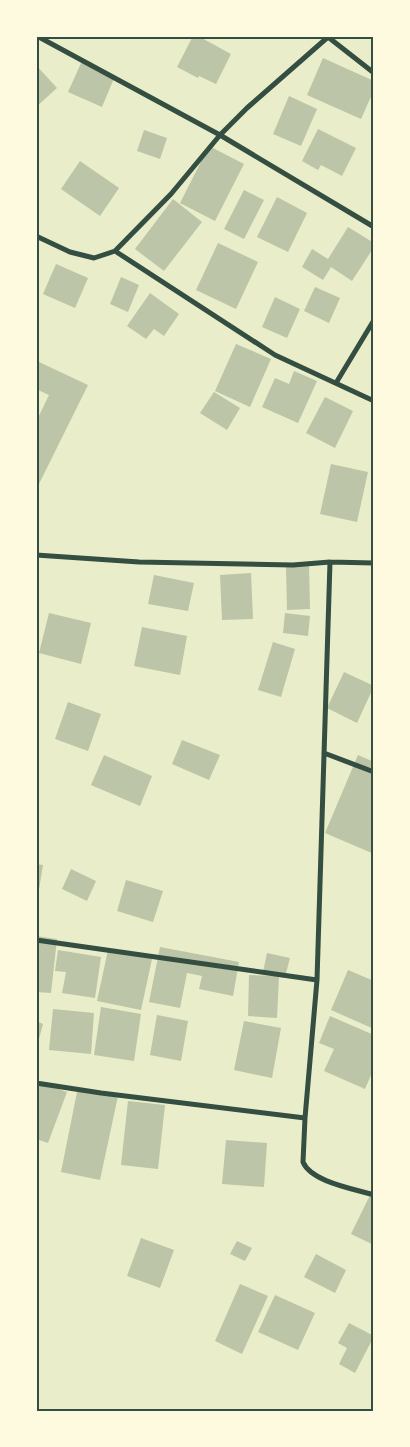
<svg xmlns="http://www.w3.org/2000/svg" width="410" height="1447" font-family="Arial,sans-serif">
	<rect width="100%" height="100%" fill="#e9edc9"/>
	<path fill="#bcc5a7" d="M 193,36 L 198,36 L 231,54 L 216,84 L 199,76 L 198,78 L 177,67 Z
		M 323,58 L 374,81 L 374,90 L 361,119 L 307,95 Z
		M 82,61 L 115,76 L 102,107 L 68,92 Z
		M 36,65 L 57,88 L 36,107 Z
		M 289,96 L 317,109 L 301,146 L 273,134 Z
		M 318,129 L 356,148 L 342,176 L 321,165 L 318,170 L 302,161 Z
		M 144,130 L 167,138 L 160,159 L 137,151 Z
		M 209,146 L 244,164 L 215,221 L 180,203 Z
		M 80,161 L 119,188 L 100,216 L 61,189 Z
		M 244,190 L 264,200 L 244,239 L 224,229 Z
		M 277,197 L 307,213 L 288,252 L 257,237 Z
		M 173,199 L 202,222 L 164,271 L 135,249 Z
		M 348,227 L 374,243 L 374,247 L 352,281 L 331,267 L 323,280 L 302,267 L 312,249 L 328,259 Z
		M 218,243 L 258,262 L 236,309 L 196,290 Z
		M 56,264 L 88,278 L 75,308 L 43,294 Z
		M 121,277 L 139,285 L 128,312 L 110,304 Z
		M 315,287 L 340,298 L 329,323 L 304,311 Z
		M 150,293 L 179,314 L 164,336 L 154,329 L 146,339 L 127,326 Z
		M 275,297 L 300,309 L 287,338 L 262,327 Z
		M 236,344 L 271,359 L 250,407 L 215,391 Z
		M 39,362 L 88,385 L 36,490 L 36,422 L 49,395 L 36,389 L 36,368 Z
		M 294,371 L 317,381 L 298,423 L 262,407 L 275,378 L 289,384 Z
		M 214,392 L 240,408 L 227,430 L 200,413 Z
		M 325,397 L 353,411 L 335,448 L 306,433 Z
		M 331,464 L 368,472 L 357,522 L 320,514 Z
		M 309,565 L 310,609 L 287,610 L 286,566 Z
		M 251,573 L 253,619 L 222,620 L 220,575 Z
		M 154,575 L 194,583 L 188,611 L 148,604 Z
		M 49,613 L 91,623 L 81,664 L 39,653 Z
		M 285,613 L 310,616 L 308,636 L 283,633 Z
		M 142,627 L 187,636 L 180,675 L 134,666 Z
		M 273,642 L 295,649 L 281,697 L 258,690 Z
		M 344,672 L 374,686 L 357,723 L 327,708 Z
		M 68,702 L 101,714 L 88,751 L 55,739 Z
		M 182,740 L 220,755 L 209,780 L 172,764 Z
		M 104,755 L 152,776 L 140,806 L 91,785 Z
		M 358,755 L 374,762 L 374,854 L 325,833 Z
		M 36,864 L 43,865 L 37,902 L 36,901 Z
		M 71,869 L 96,881 L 87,901 L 62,889 Z
		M 126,880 L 163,891 L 153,922 L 117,911 Z
		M 36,936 L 57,939 L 51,993 L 36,992 Z
		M 160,947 L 239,962 L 233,996 L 199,989 L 202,976 L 187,973 L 180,1008 L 149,1002 Z
		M 58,950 L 101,957 L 95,998 L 62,993 L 66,972 L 55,971 Z
		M 108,950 L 152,959 L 141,1010 L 97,1001 Z
		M 267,953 L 290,958 L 285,977 L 263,972 Z
		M 348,970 L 374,981 L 374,1029 L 331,1010 Z
		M 249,975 L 279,976 L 277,1018 L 248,1016 Z
		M 101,1007 L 141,1014 L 134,1061 L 94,1055 Z
		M 53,1009 L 94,1013 L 91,1054 L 49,1050 Z
		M 157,1015 L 188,1021 L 181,1061 L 150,1055 Z
		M 330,1016 L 374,1035 L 374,1068 L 365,1089 L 324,1071 L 334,1049 L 319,1043 Z
		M 36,1021 L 43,1024 L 37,1046 L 36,1046 Z
		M 244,1021 L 281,1028 L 272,1078 L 234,1070 Z
		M 36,1081 L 67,1092 L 48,1143 L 36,1139 Z
		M 78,1087 L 118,1096 L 100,1180 L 61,1172 Z
		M 128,1101 L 165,1105 L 158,1169 L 121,1165 Z
		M 226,1140 L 267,1143 L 264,1187 L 222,1184 Z
		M 374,1187 L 374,1245 L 351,1234 Z
		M 141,1238 L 174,1250 L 160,1288 L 127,1276 Z
		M 237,1241 L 252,1248 L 245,1261 L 230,1254 Z
		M 316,1254 L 346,1270 L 335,1293 L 304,1277 Z
		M 240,1284 L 268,1296 L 242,1354 L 215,1341 Z
		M 275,1295 L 315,1313 L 298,1350 L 258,1332 Z
		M 349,1323 L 374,1336 L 355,1373 L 339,1364 L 347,1348 L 338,1343 Z"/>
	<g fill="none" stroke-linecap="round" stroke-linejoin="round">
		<path stroke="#344e41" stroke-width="5" d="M 37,36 L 220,135 L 374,227
			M 36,236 L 70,252 L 94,258 L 115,251 L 171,194 L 220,135 L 247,108 L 328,37 L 374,73
			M 115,251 L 275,355 L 374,401
			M 336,383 L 374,320
			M 36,555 L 139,562 L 293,565 L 330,562 L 374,563
			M 330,562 L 317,980 L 305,1118 L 303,1162 C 311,1182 355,1189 374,1195
			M 324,753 L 374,772
			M 36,940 L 317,980
			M 36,1083 L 101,1093 L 305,1118"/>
	</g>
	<rect width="410" height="1447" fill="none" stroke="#fefae0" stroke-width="75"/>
	<rect x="38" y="38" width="334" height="1372" fill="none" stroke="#344e41" stroke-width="2"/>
</svg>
